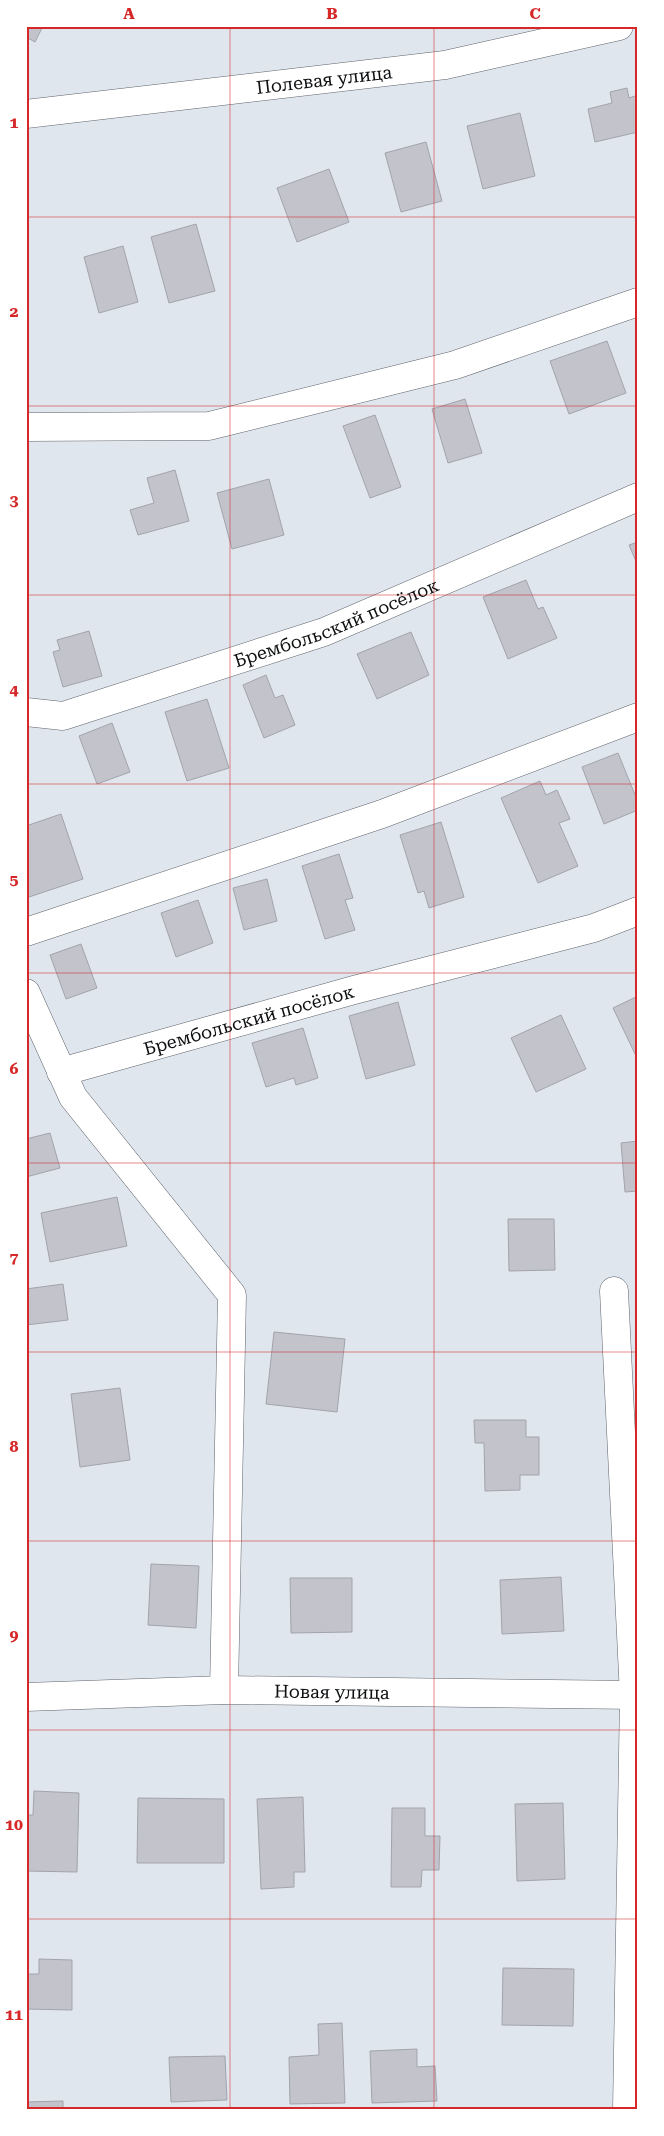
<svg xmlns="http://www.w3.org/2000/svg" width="664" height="2136" font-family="'Roboto Serif',serif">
	<rect width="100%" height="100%" fill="#e0e6ee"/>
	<path fill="#c3c3cc" stroke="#a2a3ac" d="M 26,26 L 43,26 L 35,42 L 26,37 Z
		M 627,88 L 629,98 L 638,95 L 638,132 L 595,142 L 588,109 L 612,103 L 610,92 Z
		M 520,113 L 535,176 L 483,189 L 467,126 Z
		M 426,142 L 442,201 L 401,212 L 385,153 Z
		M 329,169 L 349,222 L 297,242 L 277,188 Z
		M 196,224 L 215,291 L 169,303 L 151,237 Z
		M 123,246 L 138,302 L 99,313 L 84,257 Z
		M 607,341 L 626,393 L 569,414 L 550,361 Z
		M 465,399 L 482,453 L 448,463 L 432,409 Z
		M 375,415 L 401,487 L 370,498 L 343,426 Z
		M 175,470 L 189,521 L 138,535 L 130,510 L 154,503 L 147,478 Z
		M 269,479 L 284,535 L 232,549 L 217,493 Z
		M 638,542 L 638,566 L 629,545 Z
		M 526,580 L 538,609 L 543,607 L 557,638 L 508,659 L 483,597 Z
		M 89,631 L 102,676 L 63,687 L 53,652 L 60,650 L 57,640 Z
		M 411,632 L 429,675 L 377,699 L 357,654 Z
		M 266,675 L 275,698 L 283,695 L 295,725 L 264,738 L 243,685 Z
		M 207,699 L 229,768 L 187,781 L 165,712 Z
		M 112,723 L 130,772 L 97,784 L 79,736 Z
		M 618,753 L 638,802 L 638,810 L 604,824 L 582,767 Z
		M 540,781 L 546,795 L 557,790 L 570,819 L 559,823 L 578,866 L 538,883 L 501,798 Z
		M 61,814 L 83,879 L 26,898 L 26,826 Z
		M 441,822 L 464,897 L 429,908 L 424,891 L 418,893 L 400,835 Z
		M 339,854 L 353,898 L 345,900 L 355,930 L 325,939 L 302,866 Z
		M 267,879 L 277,921 L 244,930 L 233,888 Z
		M 198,900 L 213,943 L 176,957 L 161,913 Z
		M 81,944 L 97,988 L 66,999 L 50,955 Z
		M 638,996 L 638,1060 L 613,1008 Z
		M 398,1002 L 415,1065 L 366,1079 L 349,1016 Z
		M 561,1015 L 586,1069 L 536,1092 L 511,1038 Z
		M 303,1028 L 318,1078 L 296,1085 L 294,1078 L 266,1087 L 252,1043 Z
		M 50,1133 L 60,1168 L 26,1177 L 26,1139 Z
		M 638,1141 L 638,1191 L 625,1192 L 621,1143 Z
		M 117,1197 L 127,1246 L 50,1262 L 41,1213 Z
		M 508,1219 L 554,1219 L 555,1270 L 509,1271 Z
		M 63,1284 L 68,1320 L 26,1325 L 26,1289 Z
		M 274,1332 L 345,1339 L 337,1412 L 266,1404 Z
		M 120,1388 L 130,1460 L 80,1467 L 71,1394 Z
		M 474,1420 L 526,1420 L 526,1437 L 539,1437 L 539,1475 L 520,1475 L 520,1490 L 485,1491 L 484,1443 L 475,1443 Z
		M 151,1564 L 199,1566 L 196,1628 L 148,1625 Z
		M 561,1577 L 564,1631 L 502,1634 L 500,1580 Z
		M 290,1578 L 352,1578 L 352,1632 L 291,1633 Z
		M 34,1791 L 79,1793 L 77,1872 L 26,1871 L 26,1815 L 33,1815 Z
		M 303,1797 L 305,1872 L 294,1872 L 294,1887 L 261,1889 L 257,1799 Z
		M 138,1798 L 224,1799 L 224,1863 L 137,1863 Z
		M 563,1803 L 565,1879 L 517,1881 L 515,1804 Z
		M 392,1808 L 425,1808 L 425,1836 L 440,1836 L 439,1870 L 422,1870 L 421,1887 L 391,1887 Z
		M 39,1959 L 72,1960 L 72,2010 L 26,2009 L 26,1974 L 39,1974 Z
		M 503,1968 L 574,1969 L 573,2026 L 502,2025 Z
		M 342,2023 L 345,2103 L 290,2104 L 289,2057 L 319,2055 L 318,2024 Z
		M 417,2049 L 417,2067 L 435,2066 L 437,2101 L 372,2103 L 370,2051 Z
		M 225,2056 L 227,2100 L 171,2102 L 169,2057 Z
		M 63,2101 L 63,2110 L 26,2110 L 26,2102 Z"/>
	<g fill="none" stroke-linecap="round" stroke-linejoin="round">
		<g stroke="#5f646b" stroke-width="29">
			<g id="street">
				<path d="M 26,427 L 209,426 L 455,365 L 638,302"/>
				<path id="s1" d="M 26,712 L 63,716 L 324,632 L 638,497"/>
				<path d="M 26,932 L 382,814 L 638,717"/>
				<path d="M 26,993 L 73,1097 L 232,1295 L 224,1690"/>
				<path id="s2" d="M 61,1072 L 354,990 L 594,928 L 638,911"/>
				<path d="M 614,1291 L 634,1695 L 627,2110"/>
			</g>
		</g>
		<g stroke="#5f646b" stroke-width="29">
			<g id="secondary">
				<path id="s3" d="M 26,114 L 445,65 L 619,26"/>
				<path id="s4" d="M 26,1697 L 224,1690 L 638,1695"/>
			</g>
		</g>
		<use href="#street" stroke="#fff" stroke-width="28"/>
		<use href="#secondary" stroke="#fff" stroke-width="28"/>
	</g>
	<path fill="none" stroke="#d62828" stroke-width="1" stroke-opacity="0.55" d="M 230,26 L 230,2110M 434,26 L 434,2110M 26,217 L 638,217M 26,406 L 638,406M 26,595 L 638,595M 26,784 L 638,784M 26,973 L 638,973M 26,1163 L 638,1163M 26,1352 L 638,1352M 26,1541 L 638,1541M 26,1730 L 638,1730M 26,1919 L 638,1919"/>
	<g text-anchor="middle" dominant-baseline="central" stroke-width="5" stroke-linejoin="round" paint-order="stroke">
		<g font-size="18" fill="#0d0f11" stroke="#fff">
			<text stroke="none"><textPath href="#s3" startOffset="300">Полевая улица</textPath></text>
			<text stroke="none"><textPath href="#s1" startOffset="326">Брембольский посёлок</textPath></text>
			<text stroke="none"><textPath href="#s2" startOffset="195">Брембольский посёлок</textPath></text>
			<text stroke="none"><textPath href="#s4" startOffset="306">Новая улица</textPath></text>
		</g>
	</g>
	<rect width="664" height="2136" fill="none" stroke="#ffffff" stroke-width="55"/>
	<rect x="28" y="28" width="608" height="2080" fill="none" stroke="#d62828" stroke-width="2"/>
	<g font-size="16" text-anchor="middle" font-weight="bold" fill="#d62828">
		<text x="129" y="19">A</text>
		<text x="332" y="19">B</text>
		<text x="535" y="19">C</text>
		<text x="14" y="128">1</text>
		<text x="14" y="317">2</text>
		<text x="14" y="506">3</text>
		<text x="14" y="695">4</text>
		<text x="14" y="885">5</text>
		<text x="14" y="1074">6</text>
		<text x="14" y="1263">7</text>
		<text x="14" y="1452">8</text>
		<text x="14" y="1641">9</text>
		<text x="14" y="1830">10</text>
		<text x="14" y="2020">11</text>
	</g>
</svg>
